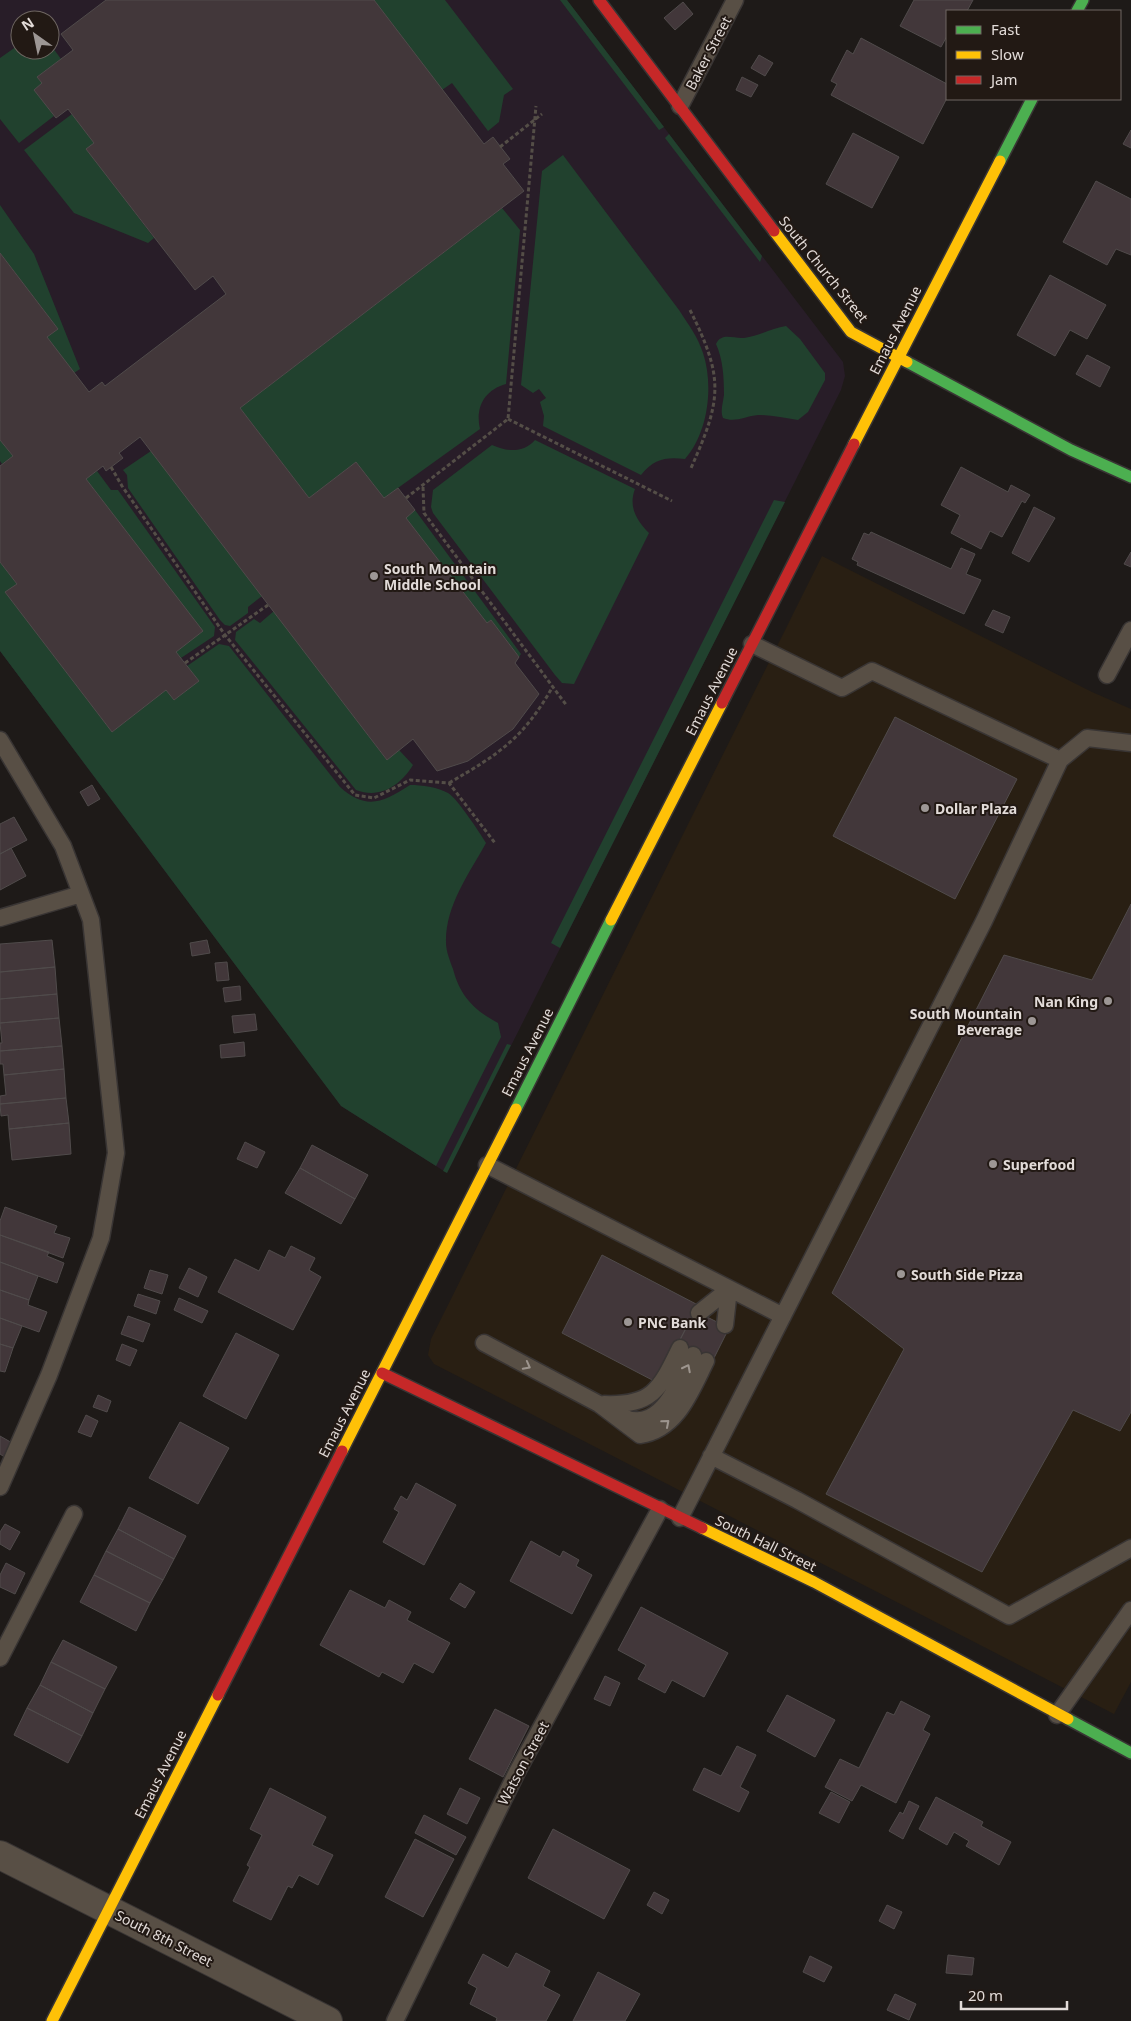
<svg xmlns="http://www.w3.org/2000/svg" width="1131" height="2021" font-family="'Noto Sans',sans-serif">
	<rect width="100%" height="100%" fill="#1e1a18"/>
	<path fill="#291f13" d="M 822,556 L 1092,692 L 1131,709 L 1131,1682 L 1114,1714 L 434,1364 L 428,1355 L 431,1339 Z"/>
	<path fill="#281d28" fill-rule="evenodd" d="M 0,0 L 567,0 L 843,362 L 845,376 L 841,390 L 447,1173 L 341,1106 L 0,651 ZM 20,20 L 50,20 L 50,50 L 20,50 Z"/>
	<path fill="#21412e" d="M 374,0 L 445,0 L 513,89 L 504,95 L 499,122 L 488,131 L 452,83 L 442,90 Z
		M 560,0 L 567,0 L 664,127 L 659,130 Z
		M 20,44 L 20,50 L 50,50 L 50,44 L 61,59 L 37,77 L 42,83 L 35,90 L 54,116 L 19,143 L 0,119 L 0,58 Z
		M 72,114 L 94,143 L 87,149 L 154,238 L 148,243 L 74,213 L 24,150 Z
		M 669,134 L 762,256 L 760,262 L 665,138 Z
		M 563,155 L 679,310 C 688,324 698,337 703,353 C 714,386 708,433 685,459 C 665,457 654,459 641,475 L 543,426 L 544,416 L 540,402 L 546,398 L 539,389 L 533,393 L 521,385 L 542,171 Z
		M 0,205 L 34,254 L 80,369 L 74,373 L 47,337 L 58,329 L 0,253 Z
		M 502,208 L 520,230 L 506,384 C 484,390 475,408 480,429 L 384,498 L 356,462 L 309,498 L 240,408 Z
		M 786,326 L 800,339 L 825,373 L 825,380 L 808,412 L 798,420 C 785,418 771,415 758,415 C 746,416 735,423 723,418 C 720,411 723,403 724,395 C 724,378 723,359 716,344 C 722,332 733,339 744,338 C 759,336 772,328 786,326 Z
		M 0,440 L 13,456 L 2,464 L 0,461 Z
		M 535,440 L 635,489 C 628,507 637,521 649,533 L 574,684 L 562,683 L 555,675 L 433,513 L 431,507 L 433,490 L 492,445 C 507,452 524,453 535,440 Z
		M 151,451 L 262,596 L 248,607 L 248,613 L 230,626 L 225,625 L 220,620 L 128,488 L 127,475 L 123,470 Z
		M 97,471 L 111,490 L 118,490 L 215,627 L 214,636 L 181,658 L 176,652 L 202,631 L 86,479 Z
		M 774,500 L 785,502 L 560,948 L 551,943 Z
		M 415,510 L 521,654 L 519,657 L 491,620 L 487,623 L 406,518 Z
		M 0,562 L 17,584 L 6,593 L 112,732 L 166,690 L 174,700 L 199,681 L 187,666 L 219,644 L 229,646 L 340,787 C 367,811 383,802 410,785 C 422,785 437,787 448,793 C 457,798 480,833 486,843 C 469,874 445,906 446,943 C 446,951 450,961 453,969 C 460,996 474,1010 498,1023 L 501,1037 L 436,1166 L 341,1106 L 0,651 Z
		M 274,611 L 386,759 L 399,750 L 413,765 C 400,786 380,799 356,790 L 235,640 L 236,632 L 254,619 L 260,623 Z
		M 507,1044 L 511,1045 L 447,1173 L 443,1171 Z"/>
	<path fill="#42373a" stroke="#504b4b" d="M 106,0 L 374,0 L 484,144 L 493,137 L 510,159 L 503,164 L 524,191 L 240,408 L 309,498 L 356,462 L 384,498 L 398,488 L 415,510 L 406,518 L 487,623 L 491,620 L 519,657 L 515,663 L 539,694 L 513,729 L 468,761 L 437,771 L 413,739 L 387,760 L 140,437 L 119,453 L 123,458 L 106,471 L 103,466 L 86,479 L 203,631 L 176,652 L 199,681 L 174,700 L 166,690 L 112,732 L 5,592 L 17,584 L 0,562 L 0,466 L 13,456 L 0,440 L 0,253 L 58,329 L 47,337 L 89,392 L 102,382 L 105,386 L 226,294 L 213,276 L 195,290 L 86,149 L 94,143 L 68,109 L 56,118 L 34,90 L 42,83 L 37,77 L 73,50 L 61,34 Z
		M 914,0 L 973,0 L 967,11 L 947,11 L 947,36 L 941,47 L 900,26 Z
		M 683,2 L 693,14 L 675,30 L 664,18 Z
		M 861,38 L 947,84 L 947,98 L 923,144 L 831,95 L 837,84 L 831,81 L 847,50 L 853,54 Z
		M 759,55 L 773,63 L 765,76 L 751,68 Z
		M 742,77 L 758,85 L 751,97 L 736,90 Z
		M 1131,130 L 1131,148 L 1123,144 Z
		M 853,133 L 899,157 L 872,208 L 826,184 Z
		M 1096,181 L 1131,199 L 1131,255 L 1116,249 L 1107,265 L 1063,242 Z
		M 1050,275 L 1106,305 L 1087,339 L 1070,330 L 1055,356 L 1017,335 Z
		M 1087,355 L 1110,367 L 1100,387 L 1076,374 Z
		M 961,467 L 1008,492 L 1011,485 L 1030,495 L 1025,503 L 1022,501 L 1002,537 L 990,531 L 981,549 L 951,533 L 960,515 L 941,505 Z
		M 1034,507 L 1055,518 L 1029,562 L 1012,553 Z
		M 871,532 L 951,569 L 961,548 L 975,554 L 966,574 L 981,580 L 964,614 L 857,565 L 858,562 L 852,559 L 864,533 L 869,535 Z
		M 1131,552 L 1131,567 L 1124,564 Z
		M 993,610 L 1010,617 L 1003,633 L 985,625 Z
		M 895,717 L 1017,779 L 955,899 L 833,836 Z
		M 92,785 L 100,799 L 88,806 L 80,792 Z
		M 14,817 L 27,840 L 0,854 L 0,824 Z
		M 11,848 L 26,876 L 0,890 L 0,854 Z
		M 1131,904 L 1131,1412 L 1120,1431 L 1073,1410 L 982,1572 L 826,1494 L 904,1349 L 832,1293 L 1004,955 L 1092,980 Z
		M 52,940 L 55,967 L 0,972 L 0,944 Z
		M 207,940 L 210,953 L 192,956 L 190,943 Z
		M 227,962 L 229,980 L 217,981 L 215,963 Z
		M 55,967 L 57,994 L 0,999 L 0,972 Z
		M 240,986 L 241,1000 L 225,1002 L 223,988 Z
		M 57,994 L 59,1018 L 0,1023 L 0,999 Z
		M 255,1014 L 257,1030 L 234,1033 L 232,1016 Z
		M 59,1018 L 62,1046 L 0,1051 L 0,1043 L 2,1043 L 0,1023 Z
		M 244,1042 L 245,1056 L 221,1058 L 220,1045 Z
		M 62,1046 L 64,1069 L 4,1075 L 3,1064 L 0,1064 L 0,1051 Z
		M 64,1069 L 66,1098 L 0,1104 L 0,1096 L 6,1095 L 4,1075 Z
		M 66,1098 L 69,1123 L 9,1129 L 8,1115 L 1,1116 L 0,1104 Z
		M 69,1123 L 71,1154 L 12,1160 L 9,1129 Z
		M 245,1142 L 265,1152 L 257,1168 L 237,1159 Z
		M 312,1145 L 368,1175 L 355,1199 L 300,1168 Z
		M 300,1168 L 355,1199 L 341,1224 L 285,1193 Z
		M 5,1207 L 57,1226 L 54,1233 L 70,1238 L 63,1258 L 0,1235 L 0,1221 Z
		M 0,1235 L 49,1252 L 47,1256 L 64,1263 L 57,1283 L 0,1262 Z
		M 291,1246 L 315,1258 L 309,1270 L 321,1277 L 293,1330 L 218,1292 L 235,1259 L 259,1271 L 269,1250 L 285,1258 Z
		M 602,1255 L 698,1305 L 658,1383 L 562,1333 Z
		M 0,1262 L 38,1276 L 29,1300 L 0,1290 Z
		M 189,1268 L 207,1277 L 198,1297 L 179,1288 Z
		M 150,1270 L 168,1275 L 162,1294 L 144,1288 Z
		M 0,1290 L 29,1300 L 28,1305 L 47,1312 L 39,1332 L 0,1318 Z
		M 138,1294 L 160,1301 L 156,1314 L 134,1306 Z
		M 179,1298 L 208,1311 L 202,1323 L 174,1310 Z
		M 695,1311 L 729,1328 L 711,1364 L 676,1347 Z
		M 128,1316 L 150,1324 L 143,1342 L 121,1334 Z
		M 0,1318 L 22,1326 L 13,1348 L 0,1344 Z
		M 236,1333 L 279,1355 L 246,1419 L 203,1396 Z
		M 0,1344 L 13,1348 L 5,1372 L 0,1371 Z
		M 122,1344 L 137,1350 L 130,1366 L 116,1360 Z
		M 98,1395 L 111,1401 L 107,1412 L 93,1407 Z
		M 86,1415 L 98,1421 L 91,1437 L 78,1432 Z
		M 180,1422 L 229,1448 L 198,1504 L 149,1478 Z
		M 0,1436 L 14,1444 L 6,1458 L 0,1454 Z
		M 416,1483 L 456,1505 L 424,1565 L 383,1542 L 399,1512 L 394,1509 L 401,1496 L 407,1500 Z
		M 129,1507 L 186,1536 L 174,1559 L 118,1529 Z
		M 5,1524 L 20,1532 L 10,1550 L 0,1544 L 0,1532 Z
		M 118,1529 L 174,1559 L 163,1580 L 106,1551 Z
		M 531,1541 L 560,1557 L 563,1551 L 579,1560 L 576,1566 L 592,1575 L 572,1614 L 510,1581 Z
		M 106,1551 L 163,1580 L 150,1603 L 94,1575 Z
		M 6,1563 L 25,1573 L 15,1594 L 0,1587 L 0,1575 Z
		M 94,1575 L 150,1603 L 136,1631 L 80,1602 Z
		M 460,1583 L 475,1592 L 465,1608 L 450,1599 Z
		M 350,1590 L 385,1608 L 389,1600 L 411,1612 L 407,1620 L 450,1643 L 433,1673 L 414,1663 L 403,1683 L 382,1672 L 379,1677 L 320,1645 Z
		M 641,1607 L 728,1653 L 704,1697 L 672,1680 L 665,1693 L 638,1679 L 646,1665 L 618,1650 Z
		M 63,1640 L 117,1667 L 105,1689 L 51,1662 Z
		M 51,1662 L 105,1689 L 93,1713 L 40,1685 Z
		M 605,1676 L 620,1683 L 610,1706 L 594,1699 Z
		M 40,1685 L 93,1713 L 82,1736 L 27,1708 Z
		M 787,1695 L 835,1720 L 815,1757 L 767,1731 Z
		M 901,1701 L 930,1716 L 923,1730 L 930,1734 L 896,1803 L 861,1785 L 852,1801 L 825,1787 L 840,1759 L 859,1768 L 887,1712 L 894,1715 Z
		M 27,1708 L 82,1736 L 68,1763 L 14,1735 Z
		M 495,1709 L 529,1726 L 503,1777 L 469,1759 Z
		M 737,1746 L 756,1755 L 740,1787 L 749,1792 L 739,1812 L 693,1790 L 704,1768 L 721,1776 Z
		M 270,1788 L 326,1817 L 312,1845 L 333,1855 L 318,1885 L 299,1875 L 292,1888 L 288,1886 L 271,1920 L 233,1901 L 250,1867 L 247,1865 L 262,1835 L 250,1829 Z
		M 460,1788 L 480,1798 L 467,1824 L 447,1814 Z
		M 831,1792 L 850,1802 L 839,1823 L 819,1813 Z
		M 936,1797 L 983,1822 L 981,1826 L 1011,1842 L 999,1865 L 966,1846 L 969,1841 L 954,1832 L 947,1845 L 919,1829 Z
		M 909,1801 L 919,1806 L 903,1839 L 889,1831 L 900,1812 L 903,1814 Z
		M 424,1815 L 466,1837 L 456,1855 L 415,1833 Z
		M 553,1829 L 630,1870 L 604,1919 L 528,1878 Z
		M 415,1839 L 454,1859 L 423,1917 L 385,1897 Z
		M 654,1892 L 669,1900 L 662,1914 L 647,1905 Z
		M 887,1905 L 902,1912 L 894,1929 L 879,1921 Z
		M 516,1953 L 550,1971 L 543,1986 L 560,1995 L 546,2021 L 496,2021 L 497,2018 L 470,2004 L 477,1988 L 468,1983 L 483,1954 L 508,1968 Z
		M 948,1955 L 974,1958 L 972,1975 L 946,1973 Z
		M 810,1956 L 832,1967 L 824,1982 L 803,1972 Z
		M 598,1972 L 640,1994 L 625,2021 L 573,2021 Z
		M 895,1994 L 916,2004 L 909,2020 L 887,2010 Z"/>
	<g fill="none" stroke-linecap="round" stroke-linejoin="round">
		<g stroke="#393534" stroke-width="19">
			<path id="lane" d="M 680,106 L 735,0
				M 752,644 L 842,688 L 872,671 L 1060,760 L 1087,738 L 1131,743
				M 1107,675 L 1131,630
				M 0,740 L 63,846 L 91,920 L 116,1153 L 101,1238 L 49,1375 L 0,1487
				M 0,918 L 81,894
				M 487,1165 L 783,1316
				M 699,1313 L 729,1289
				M 725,1325 L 729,1289
				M 484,1343 L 599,1404 L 640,1435 C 677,1430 691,1391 706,1361
				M 604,1404 C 653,1406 660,1389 680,1348
				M 621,1416 C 659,1436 680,1382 693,1355
				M 711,1456 L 797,1500 L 1009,1616 L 1131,1548
				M 680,1518 L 984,921 L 1060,760
				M 0,1658 L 74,1514
				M 1057,1715 L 1131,1610
				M 395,2021 L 517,1772 L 660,1509"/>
		</g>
		<g stroke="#393534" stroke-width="30">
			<path id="street" d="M 0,1855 L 328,2021"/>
		</g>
		<g stroke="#393534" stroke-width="14">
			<path id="fast" d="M 1077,11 L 1083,0
				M 1000,161 L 1032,99
				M 907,362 L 1071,450 L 1131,477
				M 516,1109 L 611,920
				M 1068,1719 L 1131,1753"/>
		</g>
		<g stroke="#393534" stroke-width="14">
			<path id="slow" d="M 774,231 L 851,332 L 907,362
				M 854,444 L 1000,161
				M 611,920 L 722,703
				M 342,1451 L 516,1109
				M 702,1528 L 814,1582 L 1068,1719
				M 52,2021 L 218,1695"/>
		</g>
		<g stroke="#393534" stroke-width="14">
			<path id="jam" d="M 599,0 L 774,231
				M 722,703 L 854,444
				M 382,1373 L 702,1528
				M 218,1695 L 342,1451"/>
		</g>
		<path stroke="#544e47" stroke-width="3" stroke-dasharray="4 2.5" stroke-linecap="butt" d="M 500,147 L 542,114
			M 690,310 C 724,378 722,399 691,468
			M 508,419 L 672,501
			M 111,467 L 122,486 L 225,635 L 355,795 L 374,798 L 410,780 L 449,783 L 495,843
			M 423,487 L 424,513 L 567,706
			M 406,498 L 508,419 L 536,106
			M 185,663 L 268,605
			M 449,783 C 499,754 524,738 553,686"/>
		<use href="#lane" stroke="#584f45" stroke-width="16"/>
		<use href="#street" stroke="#584f45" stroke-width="28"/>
		<use href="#fast" stroke="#4caf50" stroke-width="11"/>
		<use href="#slow" stroke="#ffc107" stroke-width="11"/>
		<use href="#jam" stroke="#c62828" stroke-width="11"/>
	</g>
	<defs><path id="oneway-chevron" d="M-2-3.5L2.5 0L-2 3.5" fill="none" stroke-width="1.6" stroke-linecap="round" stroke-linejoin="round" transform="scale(1.25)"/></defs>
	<g stroke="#9d958e">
		<use href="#oneway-chevron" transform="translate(527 1366) rotate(28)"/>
		<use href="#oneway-chevron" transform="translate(687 1368) rotate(-63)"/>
		<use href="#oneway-chevron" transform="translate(666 1423) rotate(-41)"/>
	</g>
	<g fill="#9d9795" stroke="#221914" stroke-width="2">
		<circle cx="374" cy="576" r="5"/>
		<circle cx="925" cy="808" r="5"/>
		<circle cx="1108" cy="1001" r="5"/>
		<circle cx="1032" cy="1021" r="5"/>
		<circle cx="993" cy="1164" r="5"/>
		<circle cx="901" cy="1274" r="5"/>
		<circle cx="628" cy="1322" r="5"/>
	</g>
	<g text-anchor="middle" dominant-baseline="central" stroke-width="4" stroke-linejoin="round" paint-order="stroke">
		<g font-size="14" fill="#e2dbd8" stroke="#221914">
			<text transform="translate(708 53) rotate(-62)">Baker Street</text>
			<text transform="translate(824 269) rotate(51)">South Church Street</text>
			<text transform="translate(895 330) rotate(-63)">Emaus Avenue</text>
			<text transform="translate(711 691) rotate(-63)">Emaus Avenue</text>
			<text transform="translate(527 1052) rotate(-63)">Emaus Avenue</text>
			<text transform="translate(344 1413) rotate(-63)">Emaus Avenue</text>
			<text transform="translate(766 1543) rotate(26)">South Hall Street</text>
			<text transform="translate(523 1763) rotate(-62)">Watson Street</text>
			<text transform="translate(160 1774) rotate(-63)">Emaus Avenue</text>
			<text transform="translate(164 1938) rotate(27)">South 8th Street</text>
		</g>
		<g font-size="14" font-weight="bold" fill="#e2dbd8" stroke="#221914" text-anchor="start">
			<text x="384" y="568">South Mountain<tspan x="384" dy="16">Middle School</tspan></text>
			<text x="935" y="808">Dollar Plaza</text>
			<text x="1098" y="1001" text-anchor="end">Nan King</text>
			<text x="1022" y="1013" text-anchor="end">South Mountain<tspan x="1022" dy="16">Beverage</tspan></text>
			<text x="1003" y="1164">Superfood</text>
			<text x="911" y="1274">South Side Pizza</text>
			<text x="638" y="1322">PNC Bank</text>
		</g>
	</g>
	<rect x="946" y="10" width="175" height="90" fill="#221914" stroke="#6f6762"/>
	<rect x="956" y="26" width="25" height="8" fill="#4caf50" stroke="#6f6762"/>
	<text x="991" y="35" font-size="15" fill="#e2dbd8">Fast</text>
	<rect x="956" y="51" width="25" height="8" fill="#ffc107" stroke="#6f6762"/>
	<text x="991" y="60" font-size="15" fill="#e2dbd8">Slow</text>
	<rect x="956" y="76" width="25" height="8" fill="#c62828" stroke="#6f6762"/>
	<text x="991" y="85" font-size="15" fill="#e2dbd8">Jam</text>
	<g transform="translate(35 35) rotate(327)"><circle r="24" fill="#221914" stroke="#6f6762"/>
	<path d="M0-4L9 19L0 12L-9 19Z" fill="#9d9795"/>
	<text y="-8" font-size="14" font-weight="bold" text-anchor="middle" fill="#e2dbd8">N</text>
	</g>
	<path d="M961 2001v8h106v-8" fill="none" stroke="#e2dbd8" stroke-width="2.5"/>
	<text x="968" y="2001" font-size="15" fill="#e2dbd8" stroke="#221914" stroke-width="4" paint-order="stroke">20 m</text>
</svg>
